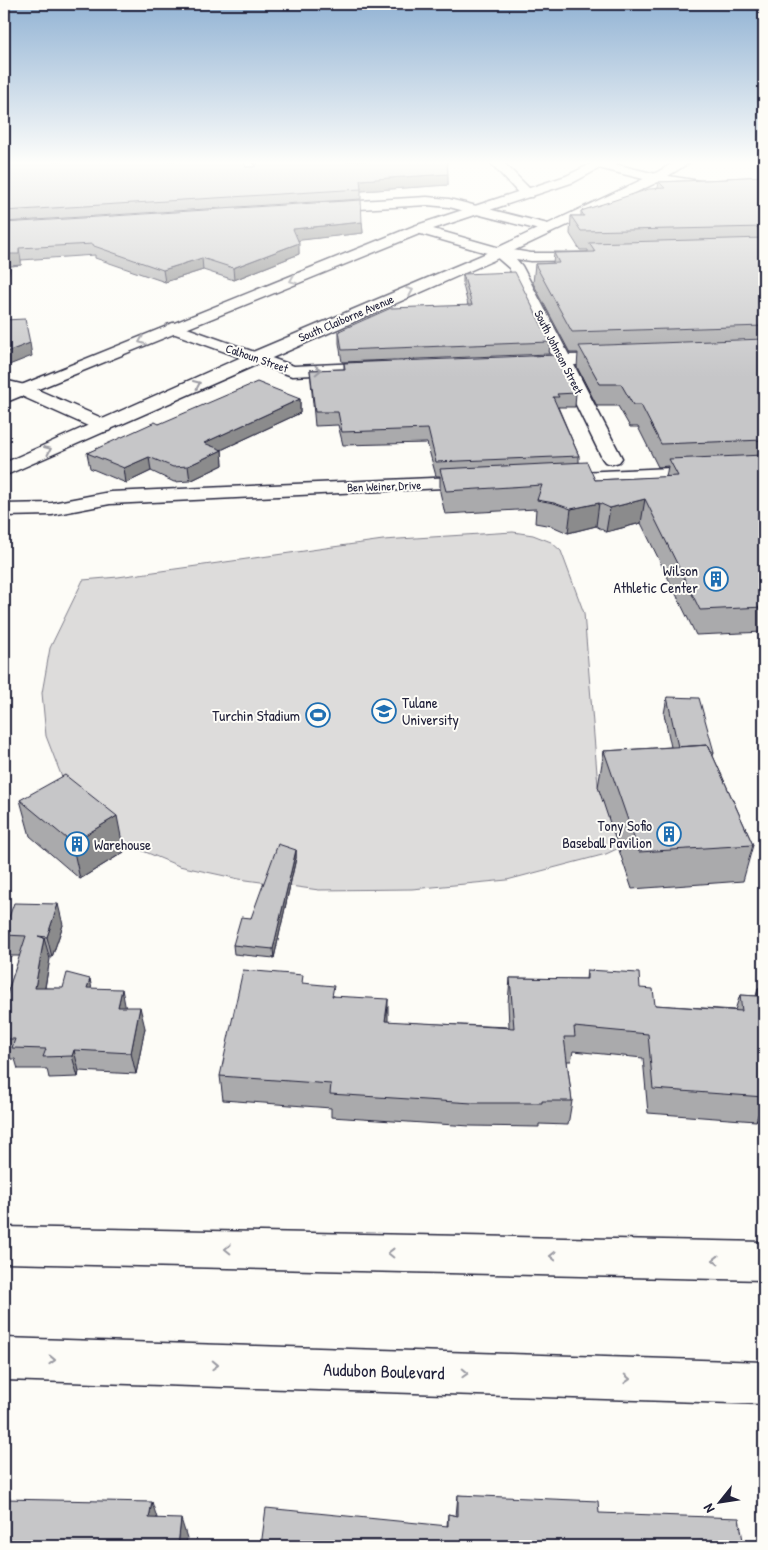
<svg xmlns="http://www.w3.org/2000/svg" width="768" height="1550" font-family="'Patrick Hand',sans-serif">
	<rect width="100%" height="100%" fill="#fdfcf7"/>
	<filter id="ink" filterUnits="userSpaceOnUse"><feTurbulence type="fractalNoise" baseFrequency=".02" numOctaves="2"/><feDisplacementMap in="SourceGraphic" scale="10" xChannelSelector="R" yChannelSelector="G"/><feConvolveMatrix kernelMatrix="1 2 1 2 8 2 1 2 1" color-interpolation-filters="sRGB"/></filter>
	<g filter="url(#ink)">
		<path fill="#dddcdb" stroke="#807f8b" d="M 513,532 L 533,535 L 551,542 L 561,551 L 584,613 L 598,785 L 619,848 L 606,854 L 507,880 L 412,889 L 319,890 L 239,879 L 179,866 L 131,846 L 92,820 L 63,780 L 46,736 L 42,693 L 50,648 L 83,580 L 118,577 L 383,540 Z"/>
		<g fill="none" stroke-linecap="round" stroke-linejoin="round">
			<g stroke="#22223b" stroke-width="3">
				<path id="minor" d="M 240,161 L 252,161 L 257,173 L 255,176 L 247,176 Z
					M 489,161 L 502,161 L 532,191 L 534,194 L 532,197 L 522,197 Z
					M 602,161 L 656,174 L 706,182 L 764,178 L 764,186 L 706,190 L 656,182 L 598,168 L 596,165 L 598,162 Z
					M 427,197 L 449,199 L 552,225 L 554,228 L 547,232 L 449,207 L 427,205 L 325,211 L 318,207 L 325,203 Z
					M 419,225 L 500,248 L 531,253 L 597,253 L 599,256 L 597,259 L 592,260 L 531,261 L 516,259 L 522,266 L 569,355 L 615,354 L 621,355 L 624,359 L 621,363 L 615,364 L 574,365 L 622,458 L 619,462 L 612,464 L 605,462 L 602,458 L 557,366 L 517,366 L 514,362 L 517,358 L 552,356 L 509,268 L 494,255 L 414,232 L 412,229 Z
					M 173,323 L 294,366 L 381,362 L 387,363 L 390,367 L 387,371 L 381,372 L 292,376 L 167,331 L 165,328 L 167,325 Z
					M 4,380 L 29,386 L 111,422 L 113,426 L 111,430 L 104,432 L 97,430 L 17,394 L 4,390 Z
					M 764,464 L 764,476 L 556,485 L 549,483 L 546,479 L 549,475 L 556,473 Z
					M 478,476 L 485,478 L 488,482 L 485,486 L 110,504 L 52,515 L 4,516 L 4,504 L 52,503 L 110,492 Z
					M 4,1227 L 764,1242 L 764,1280 L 4,1263 Z
					M 4,1338 L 764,1362 L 764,1404 L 4,1380 Z"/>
			</g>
			<g stroke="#22223b" stroke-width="3">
				<path id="primary" d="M 597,161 L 613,161 L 574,182 L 424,232 L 4,403 L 4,392 L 414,226 L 566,176 Z
					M 677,161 L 692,161 L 660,181 L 492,261 L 4,476 L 4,463 L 248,354 L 482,255 L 652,175 Z"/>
			</g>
			<use href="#minor" fill="#fdfcf7" fill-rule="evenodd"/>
			<use href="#primary" fill="#fdfcf7" fill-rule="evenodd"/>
		</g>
		<path fill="#aaaaac" stroke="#22223b" d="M 4,161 L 246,167 L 254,167 L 256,166 L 254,161 L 447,161 L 448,185 L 361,191 L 361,199 L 4,222 L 362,222 L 363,233 L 298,240 L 299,254 L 234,280 L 203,270 L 165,282 L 95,258 L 95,255 L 21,260 L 21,265 L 10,266 L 4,299 Z
			M 764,176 L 764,632 L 696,635 L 641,523 L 606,532 L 596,526 L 568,533 L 552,526 L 535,523 L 536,509 L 445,514 L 440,492 L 440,476 L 436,476 L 427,443 L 343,445 L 338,425 L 315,426 L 310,370 L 344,369 L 344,363 L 576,393 L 575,407 L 558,407 L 579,456 L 579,463 L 595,480 L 666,477 L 668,466 L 658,467 L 638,427 L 630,427 L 618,406 L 597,406 L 577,367 L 578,353 L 570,353 L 533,283 L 535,264 L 553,263 L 554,253 L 588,252 L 588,250 L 580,250 L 570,234 L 571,216 L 581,216 L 581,211 L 658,188 L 659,182 L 726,179 L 727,178 Z
			M 463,274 L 550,342 L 549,354 L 342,362 L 339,343 L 339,331 L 468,305 L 463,285 Z
			M 300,399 L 300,413 L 221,450 L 222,450 L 223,465 L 190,481 L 174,482 L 151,471 L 126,483 L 90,468 L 87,453 L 159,424 Z
			M 667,697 L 714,752 L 713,756 L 753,845 L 743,881 L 632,889 L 598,787 L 604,751 L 671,747 L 664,714 Z
			M 20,800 L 124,852 L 80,879 L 30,836 Z
			M 296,850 L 296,858 L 274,958 L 234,954 L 233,945 Z
			M 63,925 L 52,957 L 50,957 L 45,988 L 92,989 L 125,1007 L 145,1028 L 136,1074 L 79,1071 L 78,1077 L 49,1078 L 47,1069 L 18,1069 L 15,1059 L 4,1059 L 4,994 L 7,994 L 20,956 L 8,956 L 4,940 L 4,931 Z
			M 587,970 L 640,988 L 655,1005 L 735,1010 L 740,995 L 756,996 L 758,989 L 764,989 L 764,1114 L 756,1121 L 648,1113 L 643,1058 L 573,1051 L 571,1061 L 567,1061 L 572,1101 L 568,1125 L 539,1124 L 539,1127 L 470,1126 L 331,1117 L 331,1108 L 223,1100 L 220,1076 L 304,984 L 334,996 L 388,1022 L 509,1027 L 508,1003 L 510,978 L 586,979 Z
			M 458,1495 L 599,1513 L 447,1526 L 448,1514 L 456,1516 Z"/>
		<path fill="#8b8b8c" stroke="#22223b" d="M 448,174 L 448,185 L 361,191 L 360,180 Z
			M 362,222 L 363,233 L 293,241 L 293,229 Z
			M 299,243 L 299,254 L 234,280 L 233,268 Z
			M 19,248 L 21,260 L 21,265 L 10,266 L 4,299 L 4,275 L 8,254 Z
			M 202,258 L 203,270 L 165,282 L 163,270 Z
			M 30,343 L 32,356 L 4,367 L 4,353 Z
			M 300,399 L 300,413 L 206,457 L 204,443 Z
			M 222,450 L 223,465 L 190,481 L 188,466 Z
			M 149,457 L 151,471 L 126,483 L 124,468 Z
			M 645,499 L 641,523 L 606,532 L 610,508 Z
			M 599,503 L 596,526 L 568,533 L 571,509 Z
			M 117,816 L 124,852 L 80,879 L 72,843 Z
			M 296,850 L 296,858 L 274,958 L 273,949 Z
			M 58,904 L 63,925 L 52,957 L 47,937 Z
			M 44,938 L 50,959 L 41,1009 L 35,988 Z
			M 90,979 L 94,1000 L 87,988 Z
			M 122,989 L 126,1010 L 118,1007 Z
			M 388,999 L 388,1023 L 385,1021 Z
			M 140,1007 L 145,1028 L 136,1074 L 131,1053 Z
			M 74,1050 L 79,1071 L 78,1077 L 72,1056 Z
			M 764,1097 L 764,1114 L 756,1121 Z
			M 152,1502 L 158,1521 L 149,1518 Z
			M 181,1519 L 187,1538 L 186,1546 L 178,1546 Z"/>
		<path fill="#c6c6c8" stroke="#22223b" d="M 4,161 L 243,161 L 246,167 L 254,167 L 258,164 L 257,161 L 447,161 L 448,174 L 360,180 L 361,189 L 4,211 Z
			M 764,176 L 764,227 L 581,231 L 571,216 L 584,216 L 581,211 L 649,189 L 665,188 L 659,182 L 728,179 L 727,178 Z
			M 361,200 L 362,222 L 293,229 L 299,243 L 233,268 L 202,258 L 163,270 L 94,246 L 93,244 L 19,248 L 19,254 L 8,254 L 4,275 L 4,223 Z
			M 764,238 L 764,326 L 572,332 L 535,264 L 559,263 L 554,253 L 595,252 L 589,243 Z
			M 515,272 L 550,342 L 342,350 L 339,331 L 391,308 L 472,305 L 463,274 Z
			M 25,319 L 30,343 L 4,353 L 4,320 Z
			M 764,339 L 764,440 L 661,444 L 641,405 L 633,405 L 621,384 L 600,384 L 579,346 Z
			M 557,355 L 576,393 L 557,394 L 559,397 L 553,397 L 579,456 L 436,462 L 428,429 L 342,432 L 338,412 L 315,412 L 310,370 L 345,369 L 344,363 Z
			M 257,382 L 300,399 L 204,443 L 222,450 L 188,466 L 173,467 L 149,457 L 124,468 L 87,453 L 155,422 L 159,424 Z
			M 764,455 L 764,607 L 700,610 L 645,499 L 610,508 L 599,503 L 571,509 L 554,503 L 537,500 L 542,485 L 446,491 L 440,469 L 587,462 L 595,480 L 678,476 L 669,459 Z
			M 667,697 L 699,698 L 714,752 L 711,752 L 708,745 L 678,747 Z
			M 708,745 L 753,845 L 639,852 L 604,751 Z
			M 65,775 L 117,816 L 72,843 L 20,800 Z
			M 278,844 L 296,850 L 273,949 L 233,945 L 241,917 L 251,918 Z
			M 14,903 L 58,904 L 47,937 L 38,936 L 44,938 L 35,988 L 63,988 L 67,973 L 90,979 L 87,988 L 122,989 L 118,1007 L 140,1007 L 131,1053 L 74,1050 L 72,1056 L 43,1057 L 46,1049 L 12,1048 L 15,1039 L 4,1039 L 4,994 L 7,994 L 26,936 L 4,935 L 4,931 Z
			M 243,970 L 303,975 L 302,983 L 334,986 L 332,996 L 388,999 L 385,1021 L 514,1028 L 510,978 L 587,979 L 587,970 L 639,973 L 640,988 L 653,989 L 655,1005 L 742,1011 L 740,995 L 758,996 L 758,989 L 764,989 L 764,1097 L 653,1089 L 648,1034 L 574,1027 L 575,1037 L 564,1037 L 572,1101 L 542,1101 L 542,1103 L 472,1103 L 330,1094 L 331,1084 L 220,1076 Z
			M 458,1495 L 598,1501 L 599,1513 L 739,1518 L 744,1546 L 261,1546 L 266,1508 L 448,1526 L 448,1514 L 458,1516 Z
			M 4,1499 L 152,1502 L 149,1518 L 181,1519 L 178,1546 L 4,1546 Z"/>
		<defs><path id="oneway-chevron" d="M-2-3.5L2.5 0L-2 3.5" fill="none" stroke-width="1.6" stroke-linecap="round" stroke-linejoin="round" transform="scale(1.25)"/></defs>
		<g stroke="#9a9aa2">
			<use href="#oneway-chevron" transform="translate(293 280) rotate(158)"/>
			<use href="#oneway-chevron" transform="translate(410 291) rotate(-23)"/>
			<use href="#oneway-chevron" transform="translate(142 341) rotate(158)"/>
			<use href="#oneway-chevron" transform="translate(318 370) rotate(-2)"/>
			<use href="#oneway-chevron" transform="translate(197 384) rotate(-24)"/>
			<use href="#oneway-chevron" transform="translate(48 450) rotate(-24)"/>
			<use href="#oneway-chevron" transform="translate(228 1249) rotate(-179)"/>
			<use href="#oneway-chevron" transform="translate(391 1253) rotate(-179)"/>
			<use href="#oneway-chevron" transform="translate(553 1256) rotate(-179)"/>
			<use href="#oneway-chevron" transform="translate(716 1260) rotate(-179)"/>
			<use href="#oneway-chevron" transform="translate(52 1360) rotate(2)"/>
			<use href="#oneway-chevron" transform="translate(215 1365) rotate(2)"/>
			<use href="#oneway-chevron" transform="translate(465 1373) rotate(2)"/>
			<use href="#oneway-chevron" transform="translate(627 1379) rotate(2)"/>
		</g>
	</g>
	<linearGradient id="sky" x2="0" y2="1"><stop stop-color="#92b3d4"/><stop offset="0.43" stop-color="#fefefb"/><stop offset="1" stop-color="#fefefb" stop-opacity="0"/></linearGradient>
	<rect width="768" height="378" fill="url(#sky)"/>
	<defs>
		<g id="building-ring" transform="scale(1.25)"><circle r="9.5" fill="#fdfcf7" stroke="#1f6fb2" stroke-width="1.5"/><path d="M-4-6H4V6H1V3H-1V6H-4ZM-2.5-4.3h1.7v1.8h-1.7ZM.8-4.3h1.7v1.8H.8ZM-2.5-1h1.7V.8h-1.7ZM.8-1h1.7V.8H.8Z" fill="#1f6fb2"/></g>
		<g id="university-ring" transform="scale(1.25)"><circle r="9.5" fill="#fdfcf7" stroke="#1f6fb2" stroke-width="1.5"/><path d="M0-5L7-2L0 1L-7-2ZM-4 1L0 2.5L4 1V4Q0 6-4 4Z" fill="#1f6fb2"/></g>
		<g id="stadium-ring" transform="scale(1.25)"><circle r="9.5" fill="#fdfcf7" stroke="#1f6fb2" stroke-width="1.5"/><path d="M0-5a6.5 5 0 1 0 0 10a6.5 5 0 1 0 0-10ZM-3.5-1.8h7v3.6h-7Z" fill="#1f6fb2"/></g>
	</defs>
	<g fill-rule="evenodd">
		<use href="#building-ring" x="716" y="579"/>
		<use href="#university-ring" x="384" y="711"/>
		<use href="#stadium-ring" x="318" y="715"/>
		<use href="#building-ring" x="669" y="834"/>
		<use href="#building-ring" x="77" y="844"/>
	</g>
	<g text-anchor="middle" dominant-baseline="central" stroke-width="4" stroke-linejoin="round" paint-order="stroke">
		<g font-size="12" fill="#22223b" stroke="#fdfcf7">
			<text transform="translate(346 318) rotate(-23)">South Claiborne Avenue</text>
			<text transform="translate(559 352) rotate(63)">South Johnson Street</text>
			<text transform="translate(257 358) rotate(19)">Calhoun Street</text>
			<text transform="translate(384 486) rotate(-2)">Ben Weiner Drive</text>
		</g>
		<g font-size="15" fill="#22223b" stroke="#fdfcf7" text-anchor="end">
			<text x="698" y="570">Wilson<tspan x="698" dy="17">Athletic Center</tspan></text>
			<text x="402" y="702" text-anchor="start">Tulane<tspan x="402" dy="17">University</tspan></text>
			<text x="300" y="715">Turchin Stadium</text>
			<text x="652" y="825">Tony Sofio<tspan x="652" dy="17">Baseball Pavilion</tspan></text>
			<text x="94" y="844" text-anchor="start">Warehouse</text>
		</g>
		<g font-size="18" fill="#22223b" stroke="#fdfcf7">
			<text transform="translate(384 1371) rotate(2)">Audubon Boulevard</text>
		</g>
	</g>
	<rect width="768" height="1550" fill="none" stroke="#fdfcf7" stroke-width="20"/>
	<rect x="10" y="10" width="748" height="1530" fill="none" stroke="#22223b" stroke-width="2" filter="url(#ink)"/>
	<g transform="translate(720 1502) rotate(240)" stroke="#fdfcf7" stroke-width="4" paint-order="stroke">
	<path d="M0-4L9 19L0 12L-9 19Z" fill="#22223b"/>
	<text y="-8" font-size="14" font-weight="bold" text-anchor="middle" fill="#22223b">N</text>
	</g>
</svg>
